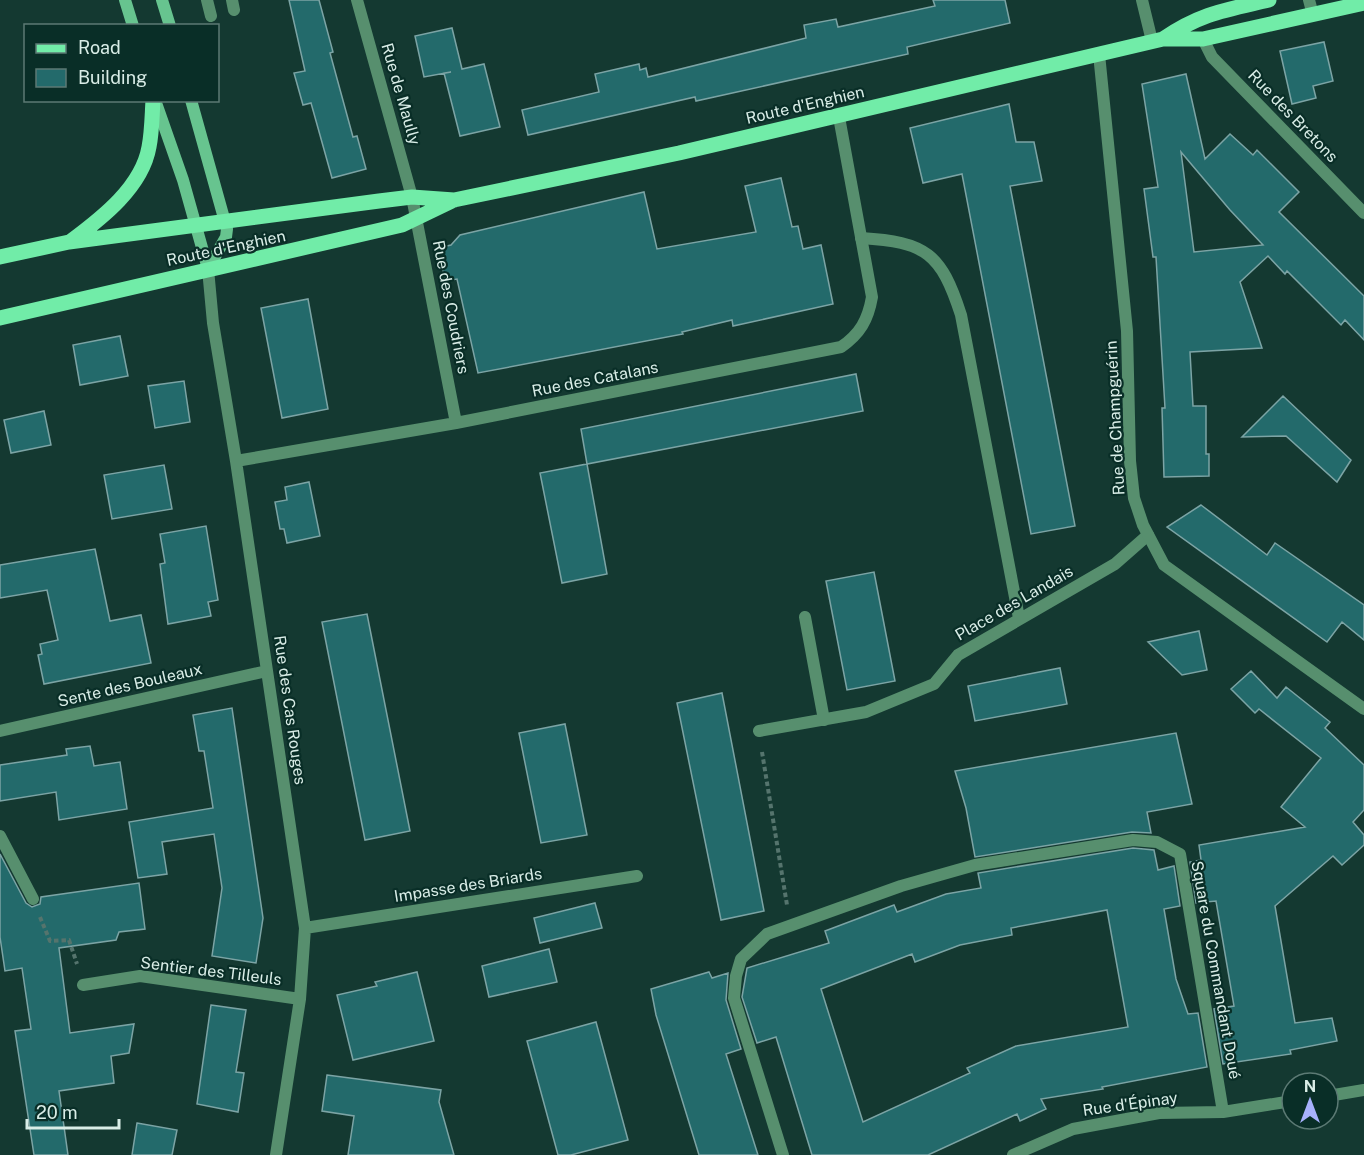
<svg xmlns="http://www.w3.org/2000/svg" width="1364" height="1155" font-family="'Public Sans',sans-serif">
	<rect width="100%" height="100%" fill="#143931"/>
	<path fill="#236a6b" stroke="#7ca4a5" stroke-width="1.5" fill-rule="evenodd" d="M 289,0 L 319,0 L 333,52 L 330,53 L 353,137 L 357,136 L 366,169 L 332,178 L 311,103 L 303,105 L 294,73 L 305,71 Z
		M 933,0 L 1005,0 L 1010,23 L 907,47 L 908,54 L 696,101 L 695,97 L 528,135 L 522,110 L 599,92 L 595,74 L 639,64 L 640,70 L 646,68 L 648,77 L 806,38 L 804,25 L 836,19 L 838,27 L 935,6 Z
		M 452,28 L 462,69 L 484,64 L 500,127 L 460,136 L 444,73 L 451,72 L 424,77 L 415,36 Z
		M 1324,42 L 1333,81 L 1313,86 L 1316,98 L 1292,104 L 1280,51 Z
		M 1186,74 L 1205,159 L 1230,134 L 1253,155 L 1257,150 L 1299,192 L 1279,212 L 1364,296 L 1364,340 L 1345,320 L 1341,325 L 1287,271 L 1285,274 L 1268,256 L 1240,282 L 1262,348 L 1190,352 L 1193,406 L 1206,406 L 1206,454 L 1209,454 L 1209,476 L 1164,477 L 1162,408 L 1165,408 L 1156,257 L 1153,257 L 1144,189 L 1158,187 L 1142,84 ZM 1181,152 L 1230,210 L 1263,245 L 1194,252 Z
		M 1009,104 L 1016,142 L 1034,142 L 1042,181 L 1010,186 L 1075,526 L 1031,534 L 962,174 L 923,183 L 910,128 Z
		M 781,178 L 792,227 L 798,226 L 803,249 L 821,245 L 833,304 L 733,326 L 732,320 L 682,332 L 683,334 L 478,373 L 457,279 L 445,281 L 438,248 L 451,245 L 460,235 L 644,192 L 657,249 L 756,232 L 745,186 Z
		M 308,299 L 328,409 L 282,418 L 261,308 Z
		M 120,336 L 128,376 L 80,385 L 73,345 Z
		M 856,374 L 863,411 L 587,464 L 581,429 Z
		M 184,381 L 190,422 L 155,428 L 148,386 Z
		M 1283,396 L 1351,460 L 1337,482 L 1286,436 L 1242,437 Z
		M 44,411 L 51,445 L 11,453 L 4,420 Z
		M 587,464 L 607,574 L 562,583 L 540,473 Z
		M 164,465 L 172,509 L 112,519 L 104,475 Z
		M 309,482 L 320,536 L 287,543 L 284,529 L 280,529 L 275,502 L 287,500 L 285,487 Z
		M 1201,505 L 1267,555 L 1275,543 L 1364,605 L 1364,640 L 1342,622 L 1327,642 L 1167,527 Z
		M 206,526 L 218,600 L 208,602 L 211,616 L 168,624 L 160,564 L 165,563 L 160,534 Z
		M 95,549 L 110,621 L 141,615 L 151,663 L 44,684 L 38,655 L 42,654 L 40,644 L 58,640 L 47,590 L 0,598 L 0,565 Z
		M 874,572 L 895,681 L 847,690 L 826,581 Z
		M 367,614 L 410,831 L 365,840 L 322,622 Z
		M 1199,631 L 1207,670 L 1182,675 L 1148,642 Z
		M 1060,668 L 1067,704 L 975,721 L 968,686 Z
		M 1251,671 L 1277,698 L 1286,687 L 1330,722 L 1325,728 L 1364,765 L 1364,810 L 1353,822 L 1364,835 L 1364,845 L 1342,865 L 1333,856 L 1275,906 L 1295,1023 L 1332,1018 L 1337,1041 L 1290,1050 L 1291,1054 L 1223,1064 L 1214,1009 L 1234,1006 L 1216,901 L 1196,903 L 1190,862 L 1201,860 L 1199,845 L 1305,827 L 1281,807 L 1321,758 L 1259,709 L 1255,713 L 1231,689 Z
		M 722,693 L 764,911 L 721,920 L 677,703 Z
		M 232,708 L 263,918 L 256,963 L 212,956 L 222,888 L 214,834 L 162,842 L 167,874 L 138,878 L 129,822 L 213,808 L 204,751 L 199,751 L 193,715 Z
		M 565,724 L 587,835 L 541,843 L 519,733 Z
		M 1176,733 L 1192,804 L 1147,812 L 1151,833 L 1132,832 L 975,857 L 966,808 L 955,771 Z
		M 90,746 L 94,766 L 120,762 L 127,809 L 59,820 L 56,792 L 0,801 L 0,765 L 67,755 L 66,749 Z
		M 1133,848 L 1154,850 L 1158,870 L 1174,866 L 1180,906 L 1164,909 L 1176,979 L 1188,1014 L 1198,1013 L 1207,1067 L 1102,1087 L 1103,1089 L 1041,1099 L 1046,1109 L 1020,1121 L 1017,1114 L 928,1155 L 812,1155 L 776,1037 L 757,1043 L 742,997 L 747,968 L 829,943 L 825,931 L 894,905 L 897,912 L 946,894 L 981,888 L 978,873 ZM 1107,910 L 1128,1027 L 1016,1046 L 967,1068 L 970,1073 L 863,1122 L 821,989 L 912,954 L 915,962 L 960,945 L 1012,935 L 1011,928 Z
		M 0,854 L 26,903 L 32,907 L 40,904 L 41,897 L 139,883 L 145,929 L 119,932 L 116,940 L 59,948 L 70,1033 L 134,1024 L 129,1053 L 111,1056 L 114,1083 L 59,1091 L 68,1155 L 34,1155 L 15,1031 L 31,1029 L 22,968 L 5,971 L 0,937 Z
		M 595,903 L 602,928 L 540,943 L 534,918 Z
		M 549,949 L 557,982 L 489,997 L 482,966 Z
		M 417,972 L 434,1041 L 353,1060 L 337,995 L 377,986 L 375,982 Z
		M 709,972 L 712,978 L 728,973 L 726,1000 L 741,1049 L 726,1054 L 758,1155 L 699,1155 L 656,1015 L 651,989 Z
		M 211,1005 L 246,1010 L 236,1072 L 244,1073 L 238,1112 L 197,1104 Z
		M 596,1022 L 628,1140 L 571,1155 L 558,1155 L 527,1041 Z
		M 327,1075 L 441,1090 L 439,1102 L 454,1155 L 348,1155 L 354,1116 L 322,1111 Z
		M 137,1123 L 177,1130 L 172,1155 L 132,1155 Z"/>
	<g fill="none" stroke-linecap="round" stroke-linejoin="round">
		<path stroke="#55746d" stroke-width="4" stroke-dasharray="4.5 3" stroke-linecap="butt" d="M 762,752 L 787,905
			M 40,917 L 50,941 L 69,940 L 77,964"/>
		<path stroke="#578f6e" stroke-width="12" d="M 207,0 L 211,16
			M 232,0 L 234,10
			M 1142,0 L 1152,41
			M 861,238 C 926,242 941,253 961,315 L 1019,618
			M 805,617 L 824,720
			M 759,731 L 866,712 L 934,684 L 958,655 L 1115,564 L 1148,535
			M 0,836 L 33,899"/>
		<path stroke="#578f6e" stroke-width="12" d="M 357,0 L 412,197 L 456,423
			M 1309,0 L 1313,15
			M 1203,39 L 1212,57 L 1364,213
			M 1099,54 L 1127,331 L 1130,461 L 1134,498 L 1143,525 L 1164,565 L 1364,709
			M 208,269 L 213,323 L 236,461 L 305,928 L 300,999 L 276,1155
			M 236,461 L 456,423 L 841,347 C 860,334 868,320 872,297 L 839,117
			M 0,731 L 267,671
			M 305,928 L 637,876
			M 83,985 L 140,976 L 300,999
			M 1328,1096 L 1364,1090
			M 783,1155 L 734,998 L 736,976 L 741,959 L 767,934 L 901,886 L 975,865 L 1133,840 L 1157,842 L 1180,854 L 1223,1112
			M 1013,1155 L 1073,1129 L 1159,1113 L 1223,1112 L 1292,1101"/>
		<path stroke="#67c48f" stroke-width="12" d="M 125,0 L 133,26
			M 162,0 L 170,26
			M 155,100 L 183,180 L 208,269
			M 191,100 L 227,229 L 226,237 L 208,269"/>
		<path stroke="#71eca8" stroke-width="15" d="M 1163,39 C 1201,13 1226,10 1269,0
			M 71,241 C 102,218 142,187 149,147 C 152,132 152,116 153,100
			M 0,257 L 69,242 L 379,201 L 412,197 L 454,200
			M 0,318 L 402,225 L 454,200 L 679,153 L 1163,39 L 1203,39 L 1364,3"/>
	</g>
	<g text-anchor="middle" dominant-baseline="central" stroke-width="4.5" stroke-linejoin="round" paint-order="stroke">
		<g font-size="16" fill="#d9ede7" stroke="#092e27">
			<text transform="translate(401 94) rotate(74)">Rue de Maully</text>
			<text transform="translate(805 105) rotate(-13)">Route d'Enghien</text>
			<text transform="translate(1293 116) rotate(46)">Rue des Bretons</text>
			<text transform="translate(226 248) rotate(-12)">Route d'Enghien</text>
			<text transform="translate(451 307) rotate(79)">Rue des Coudriers</text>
			<text transform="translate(595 379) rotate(-11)">Rue des Catalans</text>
			<text transform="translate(1115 418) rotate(-93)">Rue de Champguérin</text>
			<text transform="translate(1014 603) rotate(-30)">Place des Landais</text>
			<text transform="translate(130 685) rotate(-13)">Sente des Bouleaux</text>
			<text transform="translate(290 710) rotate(82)">Rue des Cas Rouges</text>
			<text transform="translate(468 885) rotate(-9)">Impasse des Briards</text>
			<text transform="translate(1216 970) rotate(80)">Square du Commandant Doué</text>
			<text transform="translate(211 971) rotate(7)">Sentier des Tilleuls</text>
			<text transform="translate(1130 1104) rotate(-8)">Rue d'Épinay</text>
		</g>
	</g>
	<rect x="24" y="24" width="195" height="78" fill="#092e27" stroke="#5c7a74" stroke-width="1.5"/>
	<rect x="36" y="44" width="30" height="9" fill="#71eca8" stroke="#5c7a74" stroke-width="1.5"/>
	<text x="78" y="54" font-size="18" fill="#d9ede7">Road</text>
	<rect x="36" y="69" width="30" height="18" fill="#236a6b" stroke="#5c7a74" stroke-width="1.5"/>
	<text x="78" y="84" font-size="18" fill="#d9ede7">Building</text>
	<g transform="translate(1310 1101)"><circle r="28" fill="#092e27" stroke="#5c7a74" stroke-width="1.5"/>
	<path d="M0-4.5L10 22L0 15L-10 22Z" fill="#a7b1fc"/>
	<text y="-9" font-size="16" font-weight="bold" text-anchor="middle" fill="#d9ede7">N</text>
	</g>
	<path d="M27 1119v9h92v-9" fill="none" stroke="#d9ede7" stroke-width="3"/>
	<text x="36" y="1119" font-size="18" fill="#d9ede7" stroke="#092e27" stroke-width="4.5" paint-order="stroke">20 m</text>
</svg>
